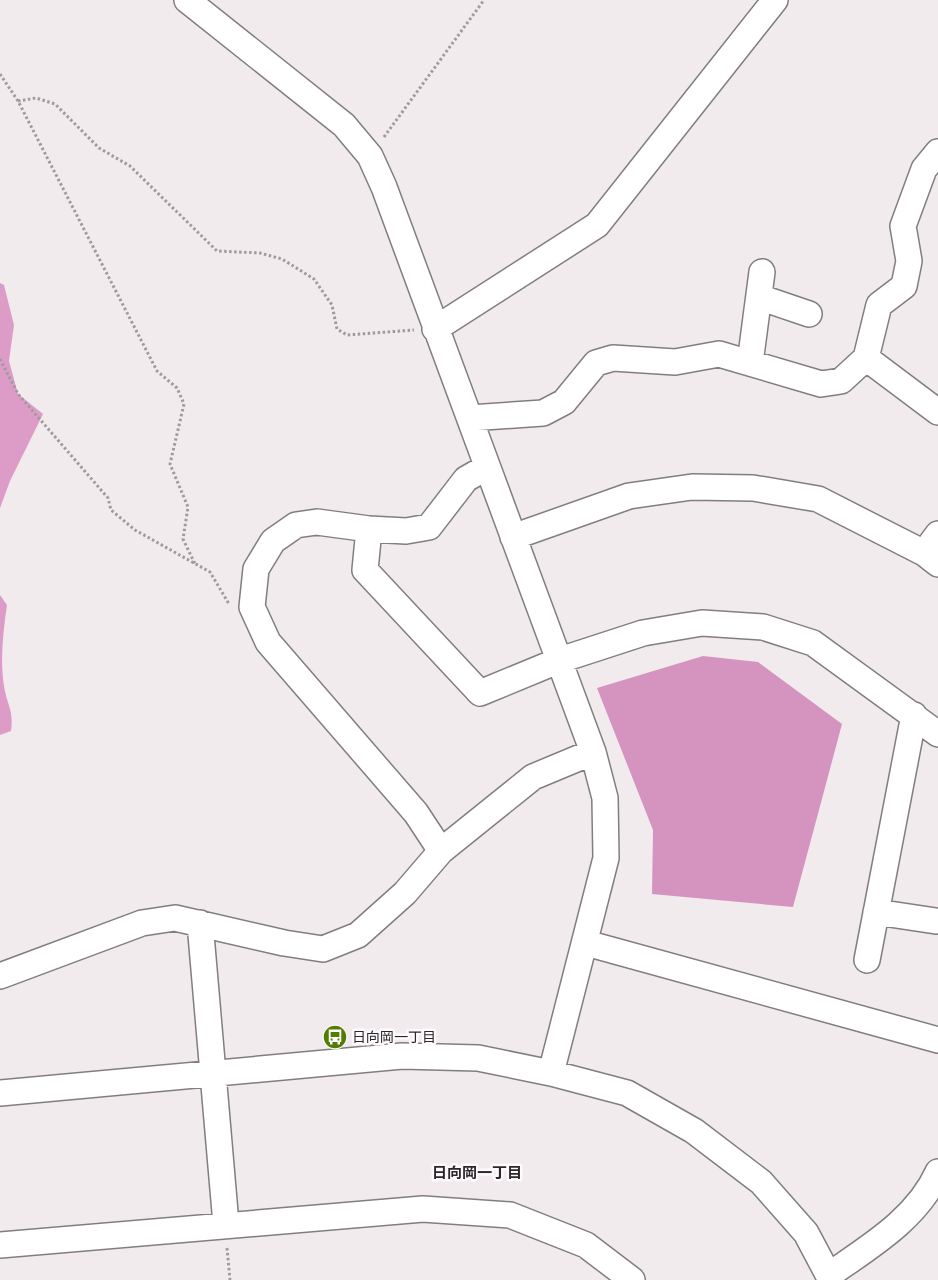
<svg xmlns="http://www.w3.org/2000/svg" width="938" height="1280" font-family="'Fira Sans','Noto Sans JP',sans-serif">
	<rect width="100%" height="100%" fill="#f1ebee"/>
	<path fill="#dd9cc7" d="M 0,283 L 4,285 L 14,325 L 9,361 L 18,394 L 43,414 L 10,481 L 0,508 Z
		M 0,595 L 7,605 C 3,633 0,659 4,686 C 7,705 14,711 11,731 L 0,735 Z"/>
	<path fill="#d594bf" d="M 703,656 L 758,662 L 842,724 L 793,907 L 652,894 L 653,830 L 597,688 Z"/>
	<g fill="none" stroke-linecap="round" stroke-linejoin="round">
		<g stroke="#827d80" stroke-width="28">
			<path id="minor" d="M 187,0 L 344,125 L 370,156 L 384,187 L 593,752 L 605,798 L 606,858 L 551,1073
				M 759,297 L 809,314
				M 435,329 L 597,225 L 775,0
				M 866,358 L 938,412
				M 750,363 L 762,272
				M 470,418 L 543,413 L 564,402 L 596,363 L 613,358 L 675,362 L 719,354 L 821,384 L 841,381 L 866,358 L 879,305 L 904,286 L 909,261 L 903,226 L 924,169 L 938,152
				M 369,529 L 365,570 L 480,693 L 560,660 L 643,633 L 702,623 L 763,627 L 813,643 L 938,734
				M 513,537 L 629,496 L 692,487 L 753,488 L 818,499 L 924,553 L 938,564
				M 924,553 L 938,534
				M 441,851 L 416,813 L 268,642 L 252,607 L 256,569 L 273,541 L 296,525 L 317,522 L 369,529 L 406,531 L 429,527 L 466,479 L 487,467
				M 876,912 L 936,921
				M 200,923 L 226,1224
				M 586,943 L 938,1040
				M 867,960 L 914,715
				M 0,976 L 142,923 L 175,918 L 284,943 L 323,949 L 358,935 L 405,893 L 441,851 L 533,777 L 593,752
				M 0,1093 L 402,1056 L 478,1058 L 551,1073 L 627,1093 L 694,1131 L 761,1182 L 806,1233 L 831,1280
				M 0,1245 L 423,1209 L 510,1215 L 586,1245 L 632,1280
				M 829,1275 C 869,1247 917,1219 938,1172"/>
		</g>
		<path stroke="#9f9b9d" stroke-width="3" stroke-dasharray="2.5 2.5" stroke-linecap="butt" d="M 0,74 L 18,101 L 157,371 L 177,388 L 184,404 L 170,464 L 188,507 L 183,539 L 195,564
			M 18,101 L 36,98 L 55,104 L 99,148 L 130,166 L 217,251 L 260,253 L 282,259 L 314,279 L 332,305 L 337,329 L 347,335 L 414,330
			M 384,137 L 484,0
			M 0,359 L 18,394 L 108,498 L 111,510 L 135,530 L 210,572 L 229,604
			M 227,1248 L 230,1280"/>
		<use href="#minor" stroke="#fff" stroke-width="25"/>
	</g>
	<defs>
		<g id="bus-disc" transform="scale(1.25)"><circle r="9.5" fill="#527d00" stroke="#fef9fc"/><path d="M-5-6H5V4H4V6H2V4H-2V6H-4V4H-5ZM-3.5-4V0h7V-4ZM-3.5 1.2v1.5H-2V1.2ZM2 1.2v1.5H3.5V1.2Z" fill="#fff"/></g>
	</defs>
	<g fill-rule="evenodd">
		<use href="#bus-disc" x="335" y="1037"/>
	</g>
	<g text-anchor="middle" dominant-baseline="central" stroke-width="5" stroke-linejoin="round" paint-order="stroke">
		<g font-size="14" fill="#292728" stroke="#fef9fc" text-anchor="start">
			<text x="352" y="1037">日向岡一丁目</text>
		</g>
		<g font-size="15" font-weight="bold" fill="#292728" stroke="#fef9fc">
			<text x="477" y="1173">日向岡一丁目</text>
		</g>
	</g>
</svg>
